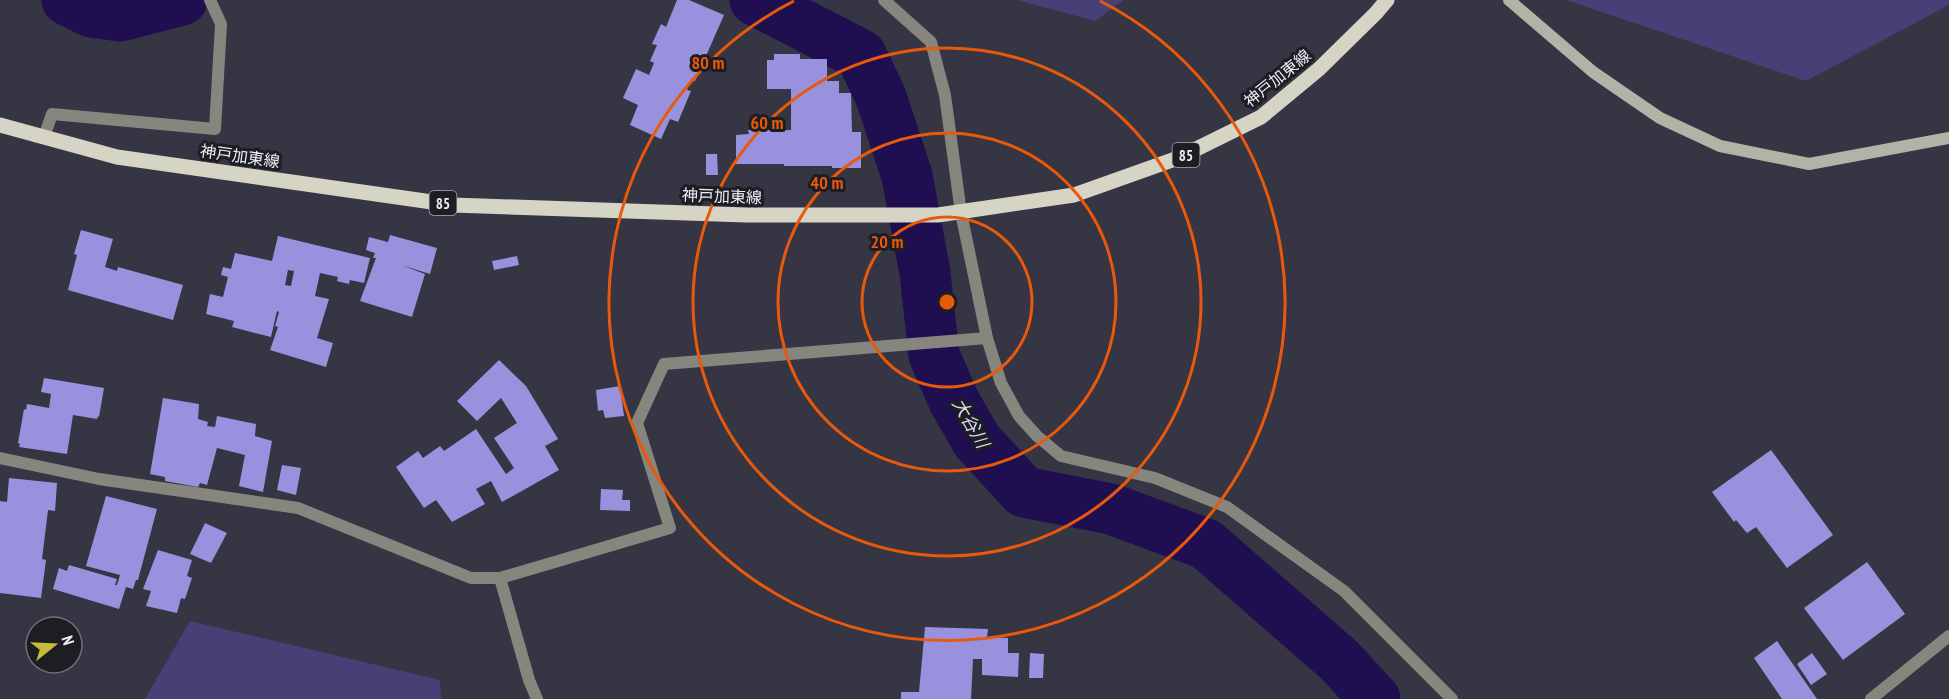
<svg xmlns="http://www.w3.org/2000/svg" width="1949" height="699" font-family="'PT Sans Narrow','Noto Sans JP',sans-serif">
	<rect width="100%" height="100%" fill="#353543"/>
	<path fill="#464077" d="M 1017,0 L 1124,0 L 1095,21 Z
		M 1566,0 L 1949,0 L 1949,5 L 1806,81 Z
		M 190,621 L 440,680 L 441,699 L 145,699 Z"/>
	<g fill="none" stroke-linecap="round" stroke-linejoin="round">
		<path stroke="#1f0f50" stroke-width="51" d="M 67,0 L 91,12 L 120,16 L 182,0
			M 755,0 L 861,55 L 881,97 L 907,176 L 925,273 L 934,355 L 954,401 L 977,441 L 1024,492 L 1111,509 L 1206,544 L 1339,660 L 1375,699"/>
	</g>
	<path fill="#9892de" fill-rule="evenodd" d="M 677,0 L 689,0 L 724,15 L 695,81 L 691,79 L 687,90 L 691,91 L 678,122 L 670,119 L 661,139 L 630,125 L 638,105 L 623,98 L 636,69 L 649,75 L 654,63 L 650,61 L 657,45 L 652,44 L 661,24 L 666,27 Z
		M 774,54 L 800,54 L 800,59 L 827,59 L 827,81 L 839,81 L 839,93 L 851,93 L 852,132 L 861,132 L 861,168 L 832,168 L 832,166 L 784,166 L 784,164 L 736,164 L 736,135 L 749,134 L 748,130 L 791,130 L 791,89 L 767,89 L 767,60 L 774,60 Z
		M 706,154 L 717,154 L 718,175 L 706,175 Z
		M 81,230 L 113,239 L 105,267 L 117,271 L 118,267 L 183,285 L 173,320 L 68,290 L 77,255 L 74,254 Z
		M 390,235 L 437,248 L 430,274 L 401,265 L 425,274 L 412,317 L 360,301 L 376,258 L 373,258 L 375,253 L 366,250 L 369,237 L 388,242 Z
		M 278,236 L 370,258 L 364,283 L 350,280 L 349,284 L 337,281 L 338,277 L 320,273 L 315,296 L 329,299 L 317,338 L 333,343 L 326,367 L 270,350 L 278,327 L 275,326 L 279,312 L 277,311 L 271,337 L 232,327 L 234,321 L 206,314 L 210,294 L 223,297 L 228,277 L 221,275 L 223,267 L 231,269 L 235,253 L 272,261 ZM 288,270 L 294,271 L 291,286 L 285,285 Z
		M 517,256 L 519,265 L 494,270 L 492,261 Z
		M 499,360 L 526,386 L 558,439 L 545,446 L 559,470 L 502,502 L 491,481 L 476,489 L 485,504 L 452,522 L 436,500 L 424,508 L 396,467 L 418,451 L 423,458 L 440,446 L 444,451 L 476,429 L 506,474 L 514,468 L 494,438 L 517,423 L 501,398 L 477,421 L 457,401 Z
		M 44,378 L 104,388 L 99,417 L 98,416 L 97,419 L 73,415 L 67,454 L 19,447 L 20,444 L 18,443 L 24,409 L 26,410 L 27,404 L 49,408 L 51,394 L 41,392 Z
		M 620,386 L 624,416 L 605,418 L 603,410 L 598,411 L 596,390 Z
		M 163,398 L 199,404 L 198,419 L 208,422 L 207,426 L 215,427 L 217,416 L 256,424 L 255,436 L 272,441 L 263,492 L 239,486 L 245,455 L 217,448 L 207,485 L 200,483 L 198,487 L 165,481 L 165,477 L 150,474 Z
		M 1771,450 L 1833,535 L 1787,568 L 1756,527 L 1747,533 L 1736,520 L 1734,522 L 1712,492 Z
		M 282,465 L 301,468 L 296,495 L 277,490 Z
		M 9,478 L 57,483 L 55,511 L 48,510 L 42,559 L 46,560 L 41,598 L 0,593 L 0,501 L 7,502 Z
		M 601,489 L 623,490 L 622,500 L 630,500 L 630,511 L 600,510 Z
		M 106,496 L 157,509 L 138,580 L 136,580 L 133,589 L 126,587 L 119,609 L 53,589 L 59,568 L 67,571 L 69,565 L 117,579 L 115,585 L 117,585 L 120,575 L 86,566 Z
		M 205,523 L 227,533 L 211,563 L 190,554 Z
		M 158,550 L 192,560 L 187,576 L 192,578 L 185,599 L 181,598 L 177,613 L 146,606 L 151,591 L 143,589 Z
		M 1867,562 L 1905,614 L 1843,660 L 1804,608 Z
		M 925,627 L 988,629 L 987,637 L 1008,638 L 1008,653 L 1019,653 L 1018,677 L 982,675 L 982,659 L 973,659 L 971,699 L 901,699 L 901,692 L 919,692 Z
		M 1777,641 L 1817,699 L 1782,699 L 1754,658 Z
		M 1030,653 L 1044,654 L 1043,678 L 1029,678 Z
		M 1812,653 L 1827,674 L 1811,685 L 1797,664 Z"/>
	<g fill="none" stroke-linecap="round" stroke-linejoin="round">
		<path stroke="#86857e" stroke-width="12" d="M 884,0 L 931,42 L 945,95 L 961,213 L 987,338 L 1001,383 L 1019,416 L 1037,436 L 1061,456 L 1155,478 L 1227,507 L 1344,591 L 1452,699
			M 44,137 L 52,114 L 215,129 L 221,24 L 210,0
			M 0,458 L 99,479 L 298,508 L 471,578 L 500,578 L 670,528 L 637,423 L 664,364 L 987,338
			M 500,578 L 529,680 L 537,699
			M 1871,699 L 1949,636"/>
		<path stroke="#b3b2a6" stroke-width="12" d="M 1509,0 L 1593,72 L 1660,118 L 1720,146 L 1809,164 L 1949,138"/>
		<path stroke="#d5d4c5" stroke-width="15" d="M 0,125 L 117,157 L 453,205 L 746,215 L 938,215 L 1074,195 L 1178,158 L 1261,117 L 1319,69 L 1376,13 L 1387,0"/>
	</g>
	<g fill="none" stroke="#e8590c" stroke-width="3">
		<circle cx="947" cy="302" r="85"/>
		<circle cx="947" cy="302" r="169"/>
		<circle cx="947" cy="302" r="254"/>
		<path d="M1100 1A338 338 0 1 1 794 1"/>
	</g>
	<g text-anchor="middle" dominant-baseline="central" stroke-width="6" stroke-linejoin="round" paint-order="stroke">
		<g fill="#1d1d24" stroke="#afafb7" stroke-width="1.5">
			<rect x="1172.5" y="143" width="27" height="24" rx="4.5"/>
			<rect x="429.5" y="191" width="27" height="24" rx="4.5"/>
		</g>
		<g font-size="15" font-weight="bold" fill="#ededf6">
			<text x="1186" y="155">85</text>
			<text x="443" y="203">85</text>
		</g>
		<g font-size="16" fill="#ededf6" stroke="#1d1d24">
			<text transform="translate(1277 78) rotate(-39)">神戸加東線</text>
			<text transform="translate(240 156) rotate(8)">神戸加東線</text>
			<text transform="translate(722 196) rotate(2)">神戸加東線</text>
		</g>
		<g font-size="18" font-style="italic" fill="#dadaee" stroke="#1d1d24">
			<text transform="translate(971 423) rotate(60)">大谷川</text>
		</g>
	</g>
	<circle cx="947" cy="302" r="9" fill="#e8590c" stroke="#1d1d24" stroke-width="3"/>
	<g font-size="18" text-anchor="middle" font-weight="bold" fill="#e8590c" stroke="#1d1d24" stroke-width="6" stroke-linejoin="round" paint-order="stroke">
		<text x="708" y="69">80 m</text>
		<text x="767" y="129">60 m</text>
		<text x="827" y="189">40 m</text>
		<text x="887" y="248">20 m</text>
	</g>
	<g transform="translate(54 645) rotate(72)"><circle r="28" fill="#1d1d24" stroke="#707078" stroke-width="1.5"/>
	<path d="M0-4.5L10 22L0 15L-10 22Z" fill="#c7bb3b"/>
	<text y="-9" font-size="16" font-weight="bold" text-anchor="middle" fill="#ededf6">N</text>
	</g>
</svg>
